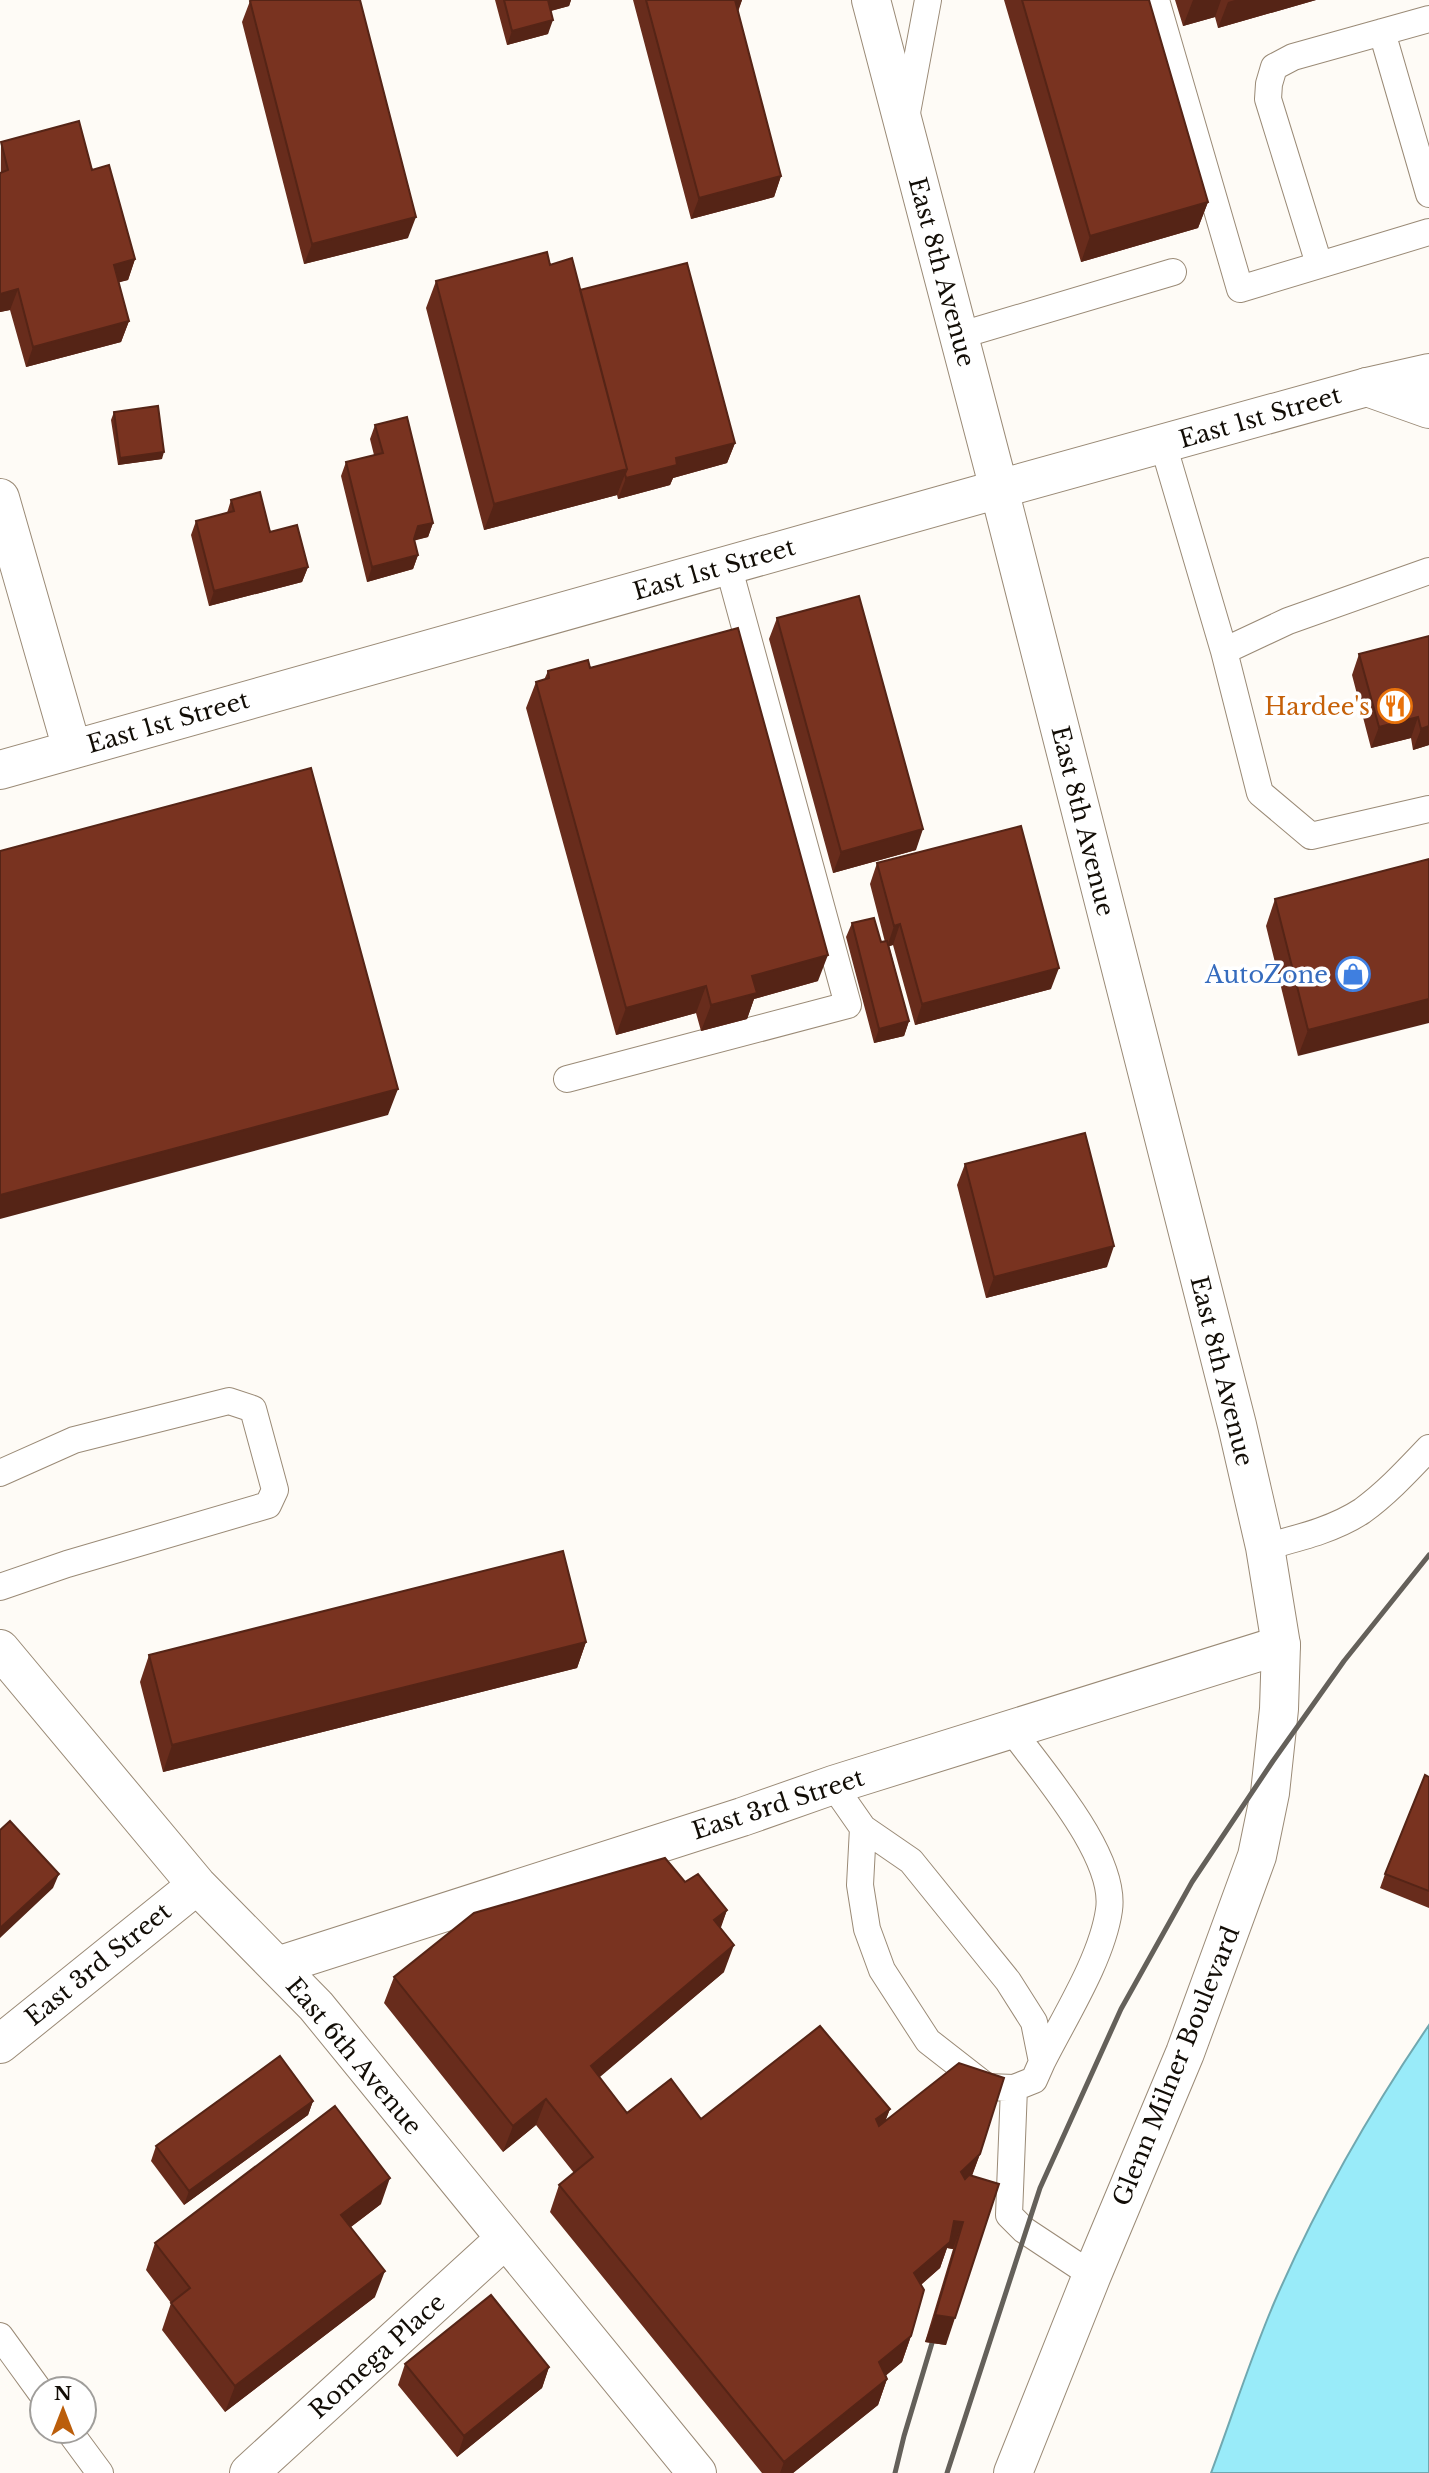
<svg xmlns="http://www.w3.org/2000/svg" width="1429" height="2473" font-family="'Libre Baskerville',serif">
	<rect width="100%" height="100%" fill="#fefbf6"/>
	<path fill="#99ebf9" stroke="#70a8b0" stroke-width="2" d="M 1429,2025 L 1429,2473 L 1211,2473 C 1232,2417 1250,2359 1274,2303 C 1316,2206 1369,2113 1429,2025 Z"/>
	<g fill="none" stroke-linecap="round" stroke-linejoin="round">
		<g stroke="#9a8a76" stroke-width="28">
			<path id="service" d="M 1156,0 L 1240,289 L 1429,232
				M 1382,32 L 1429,194
				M 906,118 L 928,0
				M 1319,264 L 1268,99 L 1269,84 L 1274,67 L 1293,57 L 1429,19
				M 958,336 L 1173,272
				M 1163,444 L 1224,651 L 1260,793 L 1311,836 L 1429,809
				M 1224,651 L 1288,621 L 1429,571
				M 567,1079 L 848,1005 L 728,565
				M 0,1473 L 74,1440 L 229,1401 L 253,1409 L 275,1490 L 268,1505 L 67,1564 L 0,1587
				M 1265,1547 C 1298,1538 1333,1530 1362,1511 C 1387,1493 1408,1470 1429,1448
				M 1011,1729 C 1042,1772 1117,1856 1109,1910 C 1102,1959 1064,2018 1042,2062
				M 833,1785 L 863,1828 L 911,1861 L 1008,1981 L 1034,2022 L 1042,2062 L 1034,2080 L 1014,2088 L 987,2087 L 928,2041 L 882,1970 L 867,1929 L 860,1885 L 863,1828
				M 1014,2088 L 1009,2215 L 1024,2230 L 1092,2275
				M 0,2336 L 42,2394
				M 69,2431 L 100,2473"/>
		</g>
		<g stroke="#9a8a76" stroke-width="40">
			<path id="minor" d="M 277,1966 L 742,1817 L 833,1785 L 1281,1645
				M 249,2473 L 505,2239"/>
		</g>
		<g stroke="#9a8a76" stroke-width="40">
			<path id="tertiary" d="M 0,498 L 72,749
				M 0,770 L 999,489 L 1237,1425 L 1265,1547 L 1281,1645 L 1279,1709 L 1270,1793 L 1257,1856 L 1185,2053 L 1092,2275 L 1013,2473
				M 0,1649 L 197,1885 L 316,2006 L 697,2473
				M 0,2044 L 197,1885"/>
		</g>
		<g stroke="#9a8a76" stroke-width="40">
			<path id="secondary" d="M 871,0 L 999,489 L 1367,387 L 1429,373"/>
		</g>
		<g stroke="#9a8a76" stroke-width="40">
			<path id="primary" d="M 1367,387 L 1429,409"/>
		</g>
		<use href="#service" stroke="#fff" stroke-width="26"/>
		<use href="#minor" stroke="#fff" stroke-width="38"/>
		<use href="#tertiary" stroke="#fff" stroke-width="38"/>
		<use href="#secondary" stroke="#fff" stroke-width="38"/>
		<use href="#primary" stroke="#fff" stroke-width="38"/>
		<path stroke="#64605a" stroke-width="5" d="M 895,2473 L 904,2436 L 938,2323
			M 947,2473 L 1040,2188 L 1121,2009 L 1192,1882 L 1273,1761 L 1344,1661 L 1429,1555"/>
	</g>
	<path fill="#682c1c" d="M 495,0 L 571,0 L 569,6 L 551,11 L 548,34 L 507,45 Z
		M 633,0 L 742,0 L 738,12 L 781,176 L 774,197 L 691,219 Z
		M 1004,0 L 1149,0 L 1208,202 L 1198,228 L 1081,262 Z
		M 1175,0 L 1316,0 L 1218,28 L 1215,17 L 1183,26 Z
		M 250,1 L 408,238 L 304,264 L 242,22 Z
		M 1,142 L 92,170 L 135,259 L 128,280 L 118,282 L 129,321 L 121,342 L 26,367 L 10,310 L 0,312 Z
		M 550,265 L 580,290 L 735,443 L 727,463 L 673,478 L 670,485 L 618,499 L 617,495 L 484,530 L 426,308 L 436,281 Z
		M 114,412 L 162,459 L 118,465 L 111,420 Z
		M 375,425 L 433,523 L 428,537 L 414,540 L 418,555 L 413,569 L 367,582 L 341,476 L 346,462 L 374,455 L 370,439 Z
		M 231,500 L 308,567 L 302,582 L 209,606 L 191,535 L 196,521 L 227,513 Z
		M 777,618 L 916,850 L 833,873 L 769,639 Z
		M 1429,636 L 1429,745 L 1413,750 L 1411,738 L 1371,748 L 1352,675 L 1359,654 Z
		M 590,668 L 818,981 L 754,999 L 747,1019 L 701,1031 L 696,1013 L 616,1035 L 526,708 L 536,682 L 544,680 L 548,671 Z
		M 1429,859 L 1298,1056 L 1266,926 L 1275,899 Z
		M 877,863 L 1051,989 L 915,1025 L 893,945 L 889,946 L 909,1021 L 904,1036 L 874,1043 L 846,937 L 852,923 L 881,942 L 885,942 L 870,884 Z
		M 965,1164 L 1107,1267 L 986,1298 L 957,1185 Z
		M 586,1642 L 577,1668 L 163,1772 L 140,1682 L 149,1655 Z
		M 1429,1777 L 1429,1908 L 1380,1888 L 1385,1874 Z
		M 685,1882 L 727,1910 L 720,1928 L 724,1972 L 599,2077 L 627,2113 L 701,2119 L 890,2109 L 885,2121 L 980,2154 L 972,2176 L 946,2345 L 925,2342 L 953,2249 L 947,2248 L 940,2268 L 921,2285 L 911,2336 L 902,2362 L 886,2375 L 887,2379 L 878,2405 L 793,2473 L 762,2473 L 550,2212 L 559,2185 L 574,2173 L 536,2125 L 503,2152 L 384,2003 L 394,1977 Z
		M 313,2101 L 308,2115 L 184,2205 L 151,2161 L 156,2146 Z
		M 381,2204 L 351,2227 L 375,2297 L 225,2412 L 162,2330 L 171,2303 L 146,2270 L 155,2243 Z
		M 405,2364 L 549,2367 L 542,2388 L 457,2457 L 398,2385 Z"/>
	<path fill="#552416" d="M 547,0 L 571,0 L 569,6 L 542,13 Z
		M 735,0 L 742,0 L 735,18 Z
		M 1193,0 L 1221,0 L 1215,17 L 1183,26 Z
		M 1235,0 L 1316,0 L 1218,28 L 1228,2 Z
		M 553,20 L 548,34 L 507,45 L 512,31 Z
		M 781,176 L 774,197 L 691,219 L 699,198 Z
		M 1208,202 L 1198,228 L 1081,262 L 1090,236 Z
		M 416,217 L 408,238 L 304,264 L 312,244 Z
		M 135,259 L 128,280 L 106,286 L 114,265 Z
		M 18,289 L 10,310 L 0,312 L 0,294 Z
		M 129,321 L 121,342 L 26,367 L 33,347 Z
		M 735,443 L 727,463 L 673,478 L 670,485 L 618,499 L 626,478 L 676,458 Z
		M 164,452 L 162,459 L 118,465 L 120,458 Z
		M 627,469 L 617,495 L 484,530 L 494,504 Z
		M 433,523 L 428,537 L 413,541 L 418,526 Z
		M 418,555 L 413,569 L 367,582 L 372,567 Z
		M 308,567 L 302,582 L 209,606 L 214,591 Z
		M 1418,717 L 1411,738 L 1371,748 L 1379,727 Z
		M 1429,726 L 1429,745 L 1413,750 L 1421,729 Z
		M 923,829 L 916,850 L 833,873 L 841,852 Z
		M 900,924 L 893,945 L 887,947 L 894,926 Z
		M 828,955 L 818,981 L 754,999 L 747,1019 L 701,1031 L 711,1005 L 752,976 Z
		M 1059,968 L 1051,989 L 915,1025 L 922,1004 Z
		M 706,986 L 696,1013 L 616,1035 L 626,1008 Z
		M 1429,999 L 1429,1023 L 1298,1056 L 1308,1030 Z
		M 909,1021 L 904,1036 L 874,1043 L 879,1029 Z
		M 398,1089 L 388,1115 L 0,1219 L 0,1195 Z
		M 1114,1246 L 1107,1267 L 986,1298 L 994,1277 Z
		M 586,1642 L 577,1668 L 163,1772 L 172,1745 Z
		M 59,1874 L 53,1888 L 0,1938 L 0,1928 Z
		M 727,1910 L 718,1936 L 714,1920 Z
		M 734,1945 L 724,1972 L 581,2093 L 591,2066 Z
		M 546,2099 L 536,2125 L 503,2152 L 513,2126 Z
		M 313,2101 L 308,2115 L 184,2205 L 189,2191 Z
		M 890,2109 L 880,2135 L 876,2119 Z
		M 980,2154 L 970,2180 L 951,2199 L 961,2172 Z
		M 390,2178 L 381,2204 L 332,2241 L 341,2215 Z
		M 954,2221 L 963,2222 L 953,2249 L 947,2248 L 940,2268 L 904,2299 L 914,2273 Z
		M 385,2271 L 375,2297 L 225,2412 L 235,2386 Z
		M 935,2315 L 955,2318 L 946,2345 L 925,2342 Z
		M 911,2336 L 902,2362 L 870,2389 L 879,2362 Z
		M 549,2367 L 542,2388 L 457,2457 L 464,2436 Z
		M 887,2379 L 878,2405 L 793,2473 L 780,2473 L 784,2462 Z"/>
	<path fill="#793320" stroke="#552416" stroke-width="2" d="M 252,0 L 360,0 L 416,217 L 312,244 L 250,1 Z
		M 504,0 L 548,0 L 553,20 L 512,31 Z
		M 646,0 L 735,0 L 781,176 L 699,198 Z
		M 1022,0 L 1149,0 L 1208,202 L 1090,236 Z
		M 79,121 L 92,170 L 109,165 L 135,259 L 114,265 L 129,321 L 33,347 L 18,289 L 0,294 L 0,173 L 8,170 L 1,142 Z
		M 547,252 L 550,265 L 572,258 L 627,469 L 494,504 L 436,281 Z
		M 687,263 L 735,443 L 676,458 L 677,465 L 626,478 L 625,474 L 627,469 L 580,290 Z
		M 158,406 L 164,452 L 120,458 L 114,412 Z
		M 407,417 L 433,523 L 418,526 L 414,539 L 418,555 L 372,567 L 346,462 L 383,453 L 375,425 Z
		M 260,492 L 270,532 L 297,525 L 308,567 L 214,591 L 196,521 L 234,511 L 231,500 Z
		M 859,596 L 923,829 L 841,852 L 777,618 Z
		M 738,628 L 828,955 L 752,976 L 757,993 L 711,1005 L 706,986 L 626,1008 L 536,682 L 549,678 L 548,671 L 588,660 L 590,668 Z
		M 1429,636 L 1429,726 L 1421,729 L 1418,717 L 1379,727 L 1359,654 Z
		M 311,768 L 398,1089 L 0,1195 L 0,851 Z
		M 1021,826 L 1059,968 L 922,1004 L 900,924 L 894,926 L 877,863 Z
		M 1429,859 L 1429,999 L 1308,1030 L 1275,899 Z
		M 874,918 L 881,942 L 887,941 L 909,1021 L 879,1029 L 852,923 Z
		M 1085,1133 L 1114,1246 L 994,1277 L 965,1164 Z
		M 563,1551 L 586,1642 L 172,1745 L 149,1655 Z
		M 1425,1775 L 1429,1777 L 1429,1891 L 1385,1874 Z
		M 10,1821 L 59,1874 L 0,1928 L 0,1830 Z
		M 665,1858 L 685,1882 L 698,1874 L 727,1910 L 714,1920 L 734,1945 L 591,2066 L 627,2113 L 671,2079 L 701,2119 L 820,2026 L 890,2109 L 876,2119 L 879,2126 L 959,2063 L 1004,2078 L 980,2154 L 961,2172 L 965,2179 L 969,2175 L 999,2184 L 955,2318 L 935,2315 L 963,2222 L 954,2221 L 950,2242 L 914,2273 L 924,2290 L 911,2336 L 879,2362 L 887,2379 L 784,2462 L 559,2185 L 593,2157 L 546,2099 L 513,2126 L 394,1977 L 474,1913 Z
		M 280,2056 L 313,2101 L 189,2191 L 156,2146 Z
		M 335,2106 L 390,2178 L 341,2215 L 385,2271 L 235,2386 L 171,2303 L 190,2288 L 155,2243 Z
		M 491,2295 L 549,2367 L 464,2436 L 405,2364 Z"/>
	<defs>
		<g id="restaurant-ring" transform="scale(1.75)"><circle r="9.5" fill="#fff" stroke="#e8710a" stroke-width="1.5"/><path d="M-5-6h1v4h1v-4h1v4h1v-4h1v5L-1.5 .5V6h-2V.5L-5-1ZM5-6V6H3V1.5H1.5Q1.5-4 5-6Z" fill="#e8710a"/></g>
		<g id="shop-ring" transform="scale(1.75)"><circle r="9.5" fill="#fff" stroke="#3f7fe0" stroke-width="1.5"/><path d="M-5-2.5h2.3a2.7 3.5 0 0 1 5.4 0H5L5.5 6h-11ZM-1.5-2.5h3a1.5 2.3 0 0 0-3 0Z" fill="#3f7fe0"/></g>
	</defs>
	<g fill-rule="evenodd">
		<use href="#restaurant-ring" x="1395" y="706"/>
		<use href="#shop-ring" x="1353" y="974"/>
	</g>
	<g text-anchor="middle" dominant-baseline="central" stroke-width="7" stroke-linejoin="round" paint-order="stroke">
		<g font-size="24" fill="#120d06" stroke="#fff">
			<text transform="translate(942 272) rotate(75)">East 8th Avenue</text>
			<text transform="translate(1260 417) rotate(-16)">East 1st Street</text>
			<text transform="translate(714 569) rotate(-16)">East 1st Street</text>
			<text transform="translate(168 722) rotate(-16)">East 1st Street</text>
			<text transform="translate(1083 821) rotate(76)">East 8th Avenue</text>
			<text transform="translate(1222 1371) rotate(76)">East 8th Avenue</text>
			<text transform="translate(778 1804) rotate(-18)">East 3rd Street</text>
			<text transform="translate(98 1964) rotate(-39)">East 3rd Street</text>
			<text transform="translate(354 2056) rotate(50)">East 6th Avenue</text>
			<text transform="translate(1176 2066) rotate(-68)">Glenn Milner Boulevard</text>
			<text transform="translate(377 2356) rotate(-42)">Romega Place</text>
		</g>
		<g font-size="24" fill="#c56008" stroke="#fff" text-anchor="end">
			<text x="1370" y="706">Hardee's</text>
		</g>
		<g font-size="24" fill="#366cbe" stroke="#fff" text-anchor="end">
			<text x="1328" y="974">AutoZone</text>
		</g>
	</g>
	<g transform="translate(63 2410)"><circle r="33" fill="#ffffff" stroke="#a09e9b" stroke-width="2"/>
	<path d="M0-5L12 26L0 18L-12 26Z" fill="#bb5e0b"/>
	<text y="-10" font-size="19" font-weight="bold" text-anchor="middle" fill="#120d06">N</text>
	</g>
</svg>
